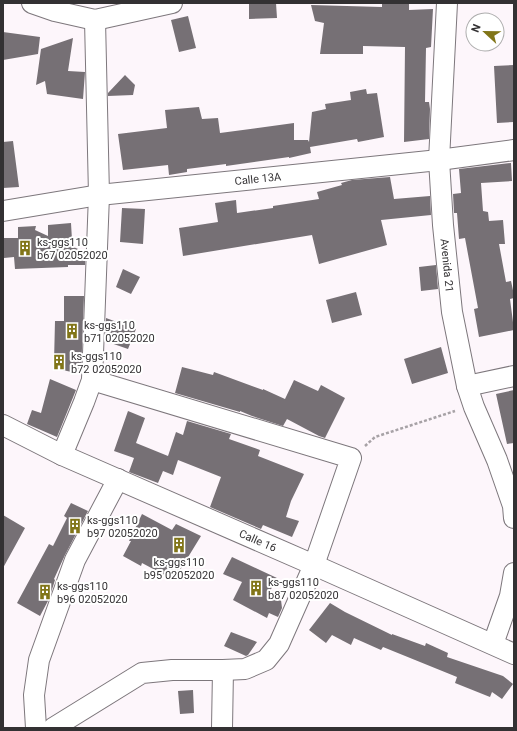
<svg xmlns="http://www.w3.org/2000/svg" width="517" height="731" font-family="Roboto,sans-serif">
	<rect width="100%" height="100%" fill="#fdf6fb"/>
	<path fill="#767075" d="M 249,3 L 276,3 L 277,18 L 249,19 Z
		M 382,3 L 409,3 L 409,10 L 433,9 L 431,47 L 426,48 L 425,102 L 429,102 L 430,109 L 429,139 L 404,142 L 405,47 L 363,46 L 363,54 L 320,54 L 324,23 L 315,21 L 311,5 L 382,7 Z
		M 188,16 L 196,48 L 179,52 L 171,20 Z
		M 3,32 L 40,37 L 38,54 L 3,60 Z
		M 73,38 L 68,71 L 85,72 L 83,99 L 47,94 L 45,81 L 36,85 L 41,49 Z
		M 514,65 L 514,122 L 497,123 L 494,66 Z
		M 125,75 L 135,85 L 133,95 L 108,96 L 108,93 Z
		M 366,89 L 367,94 L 377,93 L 384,137 L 358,142 L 357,139 L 310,147 L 311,153 L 289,158 L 289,157 L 226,166 L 226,164 L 187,169 L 187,172 L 169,175 L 168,165 L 123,170 L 118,134 L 167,128 L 165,110 L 199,107 L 202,119 L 218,118 L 220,133 L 294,123 L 294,140 L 308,140 L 309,142 L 312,112 L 326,109 L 325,104 L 351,100 L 350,92 Z
		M 13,141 L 19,187 L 3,188 L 3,142 Z
		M 511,163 L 512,181 L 481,183 L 483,211 L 488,212 L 489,221 L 503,220 L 505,244 L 499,244 L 506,282 L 511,281 L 514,295 L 514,298 L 510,299 L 514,330 L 479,337 L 474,309 L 478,308 L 465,238 L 459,239 L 457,213 L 454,213 L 453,194 L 461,193 L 459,169 Z
		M 390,177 L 394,199 L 430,196 L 431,215 L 381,220 L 387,245 L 319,264 L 312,235 L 183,256 L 179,228 L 218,222 L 215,203 L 236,200 L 237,213 L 273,208 L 273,206 L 319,199 L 317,192 L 342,185 L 341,183 L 352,180 Z
		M 122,208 L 145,209 L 143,244 L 120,242 Z
		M 71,223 L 72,240 L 55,239 L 85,252 L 85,265 L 68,265 L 68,267 L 15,269 L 14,257 L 4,258 L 4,238 L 18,238 L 18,227 L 36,226 L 35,230 L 48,236 L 48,225 Z
		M 436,265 L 438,289 L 421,291 L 419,267 Z
		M 123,269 L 140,277 L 131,294 L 116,287 Z
		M 356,292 L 362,315 L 332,323 L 326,300 Z
		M 64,296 L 84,296 L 81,374 L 53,368 L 54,362 L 55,321 L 64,321 Z
		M 106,318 L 136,329 L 128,349 L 105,341 Z
		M 441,347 L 448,373 L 412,384 L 404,359 Z
		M 182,367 L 213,375 L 214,372 L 263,390 L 263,389 L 285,399 L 294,380 L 318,391 L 321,385 L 345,398 L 325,438 L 319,436 L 287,419 L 283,426 L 252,416 L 240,411 L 240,412 L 175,393 Z
		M 50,379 L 76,390 L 57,437 L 27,424 L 32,410 L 41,413 Z
		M 514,390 L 514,443 L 507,444 L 496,394 Z
		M 128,411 L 145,418 L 136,443 L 168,456 L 176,432 L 183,435 L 187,421 L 231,434 L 229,439 L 260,450 L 258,456 L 304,474 L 291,501 L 286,517 L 299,521 L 292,537 L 263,525 L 261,529 L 210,507 L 221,477 L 178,460 L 173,475 L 163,471 L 158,483 L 129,472 L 134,458 L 114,451 Z
		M 71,503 L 88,511 L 65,555 L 54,579 L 55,580 L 49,599 L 40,616 L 17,603 L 49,544 L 53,546 L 67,518 L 64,516 Z
		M 142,514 L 172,530 L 176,524 L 201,536 L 174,580 L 142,563 L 141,566 L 123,556 L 131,541 L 129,541 Z
		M 3,515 L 25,528 L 3,568 Z
		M 232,557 L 277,578 L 269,593 L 281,600 L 282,608 L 278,617 L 269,613 L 267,618 L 233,600 L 242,582 L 223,574 Z
		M 330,603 L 345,612 L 392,635 L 392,634 L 425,646 L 426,643 L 448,653 L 447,657 L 503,676 L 513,684 L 502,699 L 492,692 L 490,697 L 455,683 L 457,677 L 383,647 L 381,650 L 354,638 L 351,645 L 332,635 L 326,643 L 309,630 Z
		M 231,632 L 257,642 L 248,655 L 246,656 L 224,646 Z
		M 193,690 L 194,713 L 180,714 L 178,691 Z"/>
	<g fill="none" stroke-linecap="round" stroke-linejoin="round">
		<g stroke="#7d777c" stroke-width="22">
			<g id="minor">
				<path d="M 32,3 L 55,11 L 95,20 L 172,3"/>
				<path id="s1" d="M 447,3 L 439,160 L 443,225 L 452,312 L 467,386 L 474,407 L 497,460 L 513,506 L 514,518"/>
				<path id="s2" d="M 3,211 L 99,195 L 439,160 L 514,150"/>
				<path d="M 467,386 L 514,376"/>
				<path id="s3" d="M 3,425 L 62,455 L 314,565 L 514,654"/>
				<path d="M 62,455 L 84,402 L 92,380 L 99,195 L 95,20"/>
				<path d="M 493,644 L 510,596 L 514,573"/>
				<path d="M 36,728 L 34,695 L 39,660 L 75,560 L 118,479"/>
				<path d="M 53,728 L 142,673 L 172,670 L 223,670 L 245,669 L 266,660 L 279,644 L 314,565 L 351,458 L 92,380"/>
				<path d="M 222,728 L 223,670"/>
			</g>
		</g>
		<path stroke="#a7a2a6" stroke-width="2.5" stroke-dasharray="3 2" stroke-linecap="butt" d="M 365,446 L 375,437 L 455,411"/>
		<use href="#minor" stroke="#fff" stroke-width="20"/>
	</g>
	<defs>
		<g id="building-bare" transform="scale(1.2)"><path d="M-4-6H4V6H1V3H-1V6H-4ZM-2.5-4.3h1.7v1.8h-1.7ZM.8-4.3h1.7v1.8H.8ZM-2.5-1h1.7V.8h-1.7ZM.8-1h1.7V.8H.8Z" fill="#817518" stroke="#fff" stroke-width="2.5" paint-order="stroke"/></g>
	</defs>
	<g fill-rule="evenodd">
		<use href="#building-bare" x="25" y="248"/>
		<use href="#building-bare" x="72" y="331"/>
		<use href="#building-bare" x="59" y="362"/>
		<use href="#building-bare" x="75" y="526"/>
		<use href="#building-bare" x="179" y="545"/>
		<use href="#building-bare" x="256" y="588"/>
		<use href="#building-bare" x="45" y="592"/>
	</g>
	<g text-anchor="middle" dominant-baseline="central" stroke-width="4" stroke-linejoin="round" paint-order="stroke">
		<g font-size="11" fill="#333133" stroke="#fff">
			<text stroke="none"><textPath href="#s2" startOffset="257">Calle 13A</textPath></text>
			<text stroke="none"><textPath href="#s1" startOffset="263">Avenida 21</textPath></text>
			<text stroke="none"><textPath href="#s3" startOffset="280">Calle 16</textPath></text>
		</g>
		<g font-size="11" fill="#333133" stroke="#fff" text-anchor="start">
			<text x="37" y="242">ks-ggs110<tspan x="37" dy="13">b67 02052020</tspan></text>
			<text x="84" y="325">ks-ggs110<tspan x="84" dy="13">b71 02052020</tspan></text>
			<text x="71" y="356">ks-ggs110<tspan x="71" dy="13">b72 02052020</tspan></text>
			<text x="87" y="520">ks-ggs110<tspan x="87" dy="13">b97 02052020</tspan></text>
			<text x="179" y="562" text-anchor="middle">ks-ggs110<tspan x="179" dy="13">b95 02052020</tspan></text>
			<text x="268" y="582">ks-ggs110<tspan x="268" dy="13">b87 02052020</tspan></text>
			<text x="57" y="586">ks-ggs110<tspan x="57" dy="13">b96 02052020</tspan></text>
		</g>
	</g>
	<rect width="517" height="731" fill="none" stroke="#333133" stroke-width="8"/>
	<g transform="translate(485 32) rotate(292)"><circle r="19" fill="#ffffff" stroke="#adadad"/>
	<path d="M0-3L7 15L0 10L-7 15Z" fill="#817518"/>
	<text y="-6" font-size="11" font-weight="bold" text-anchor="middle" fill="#333133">N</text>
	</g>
</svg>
